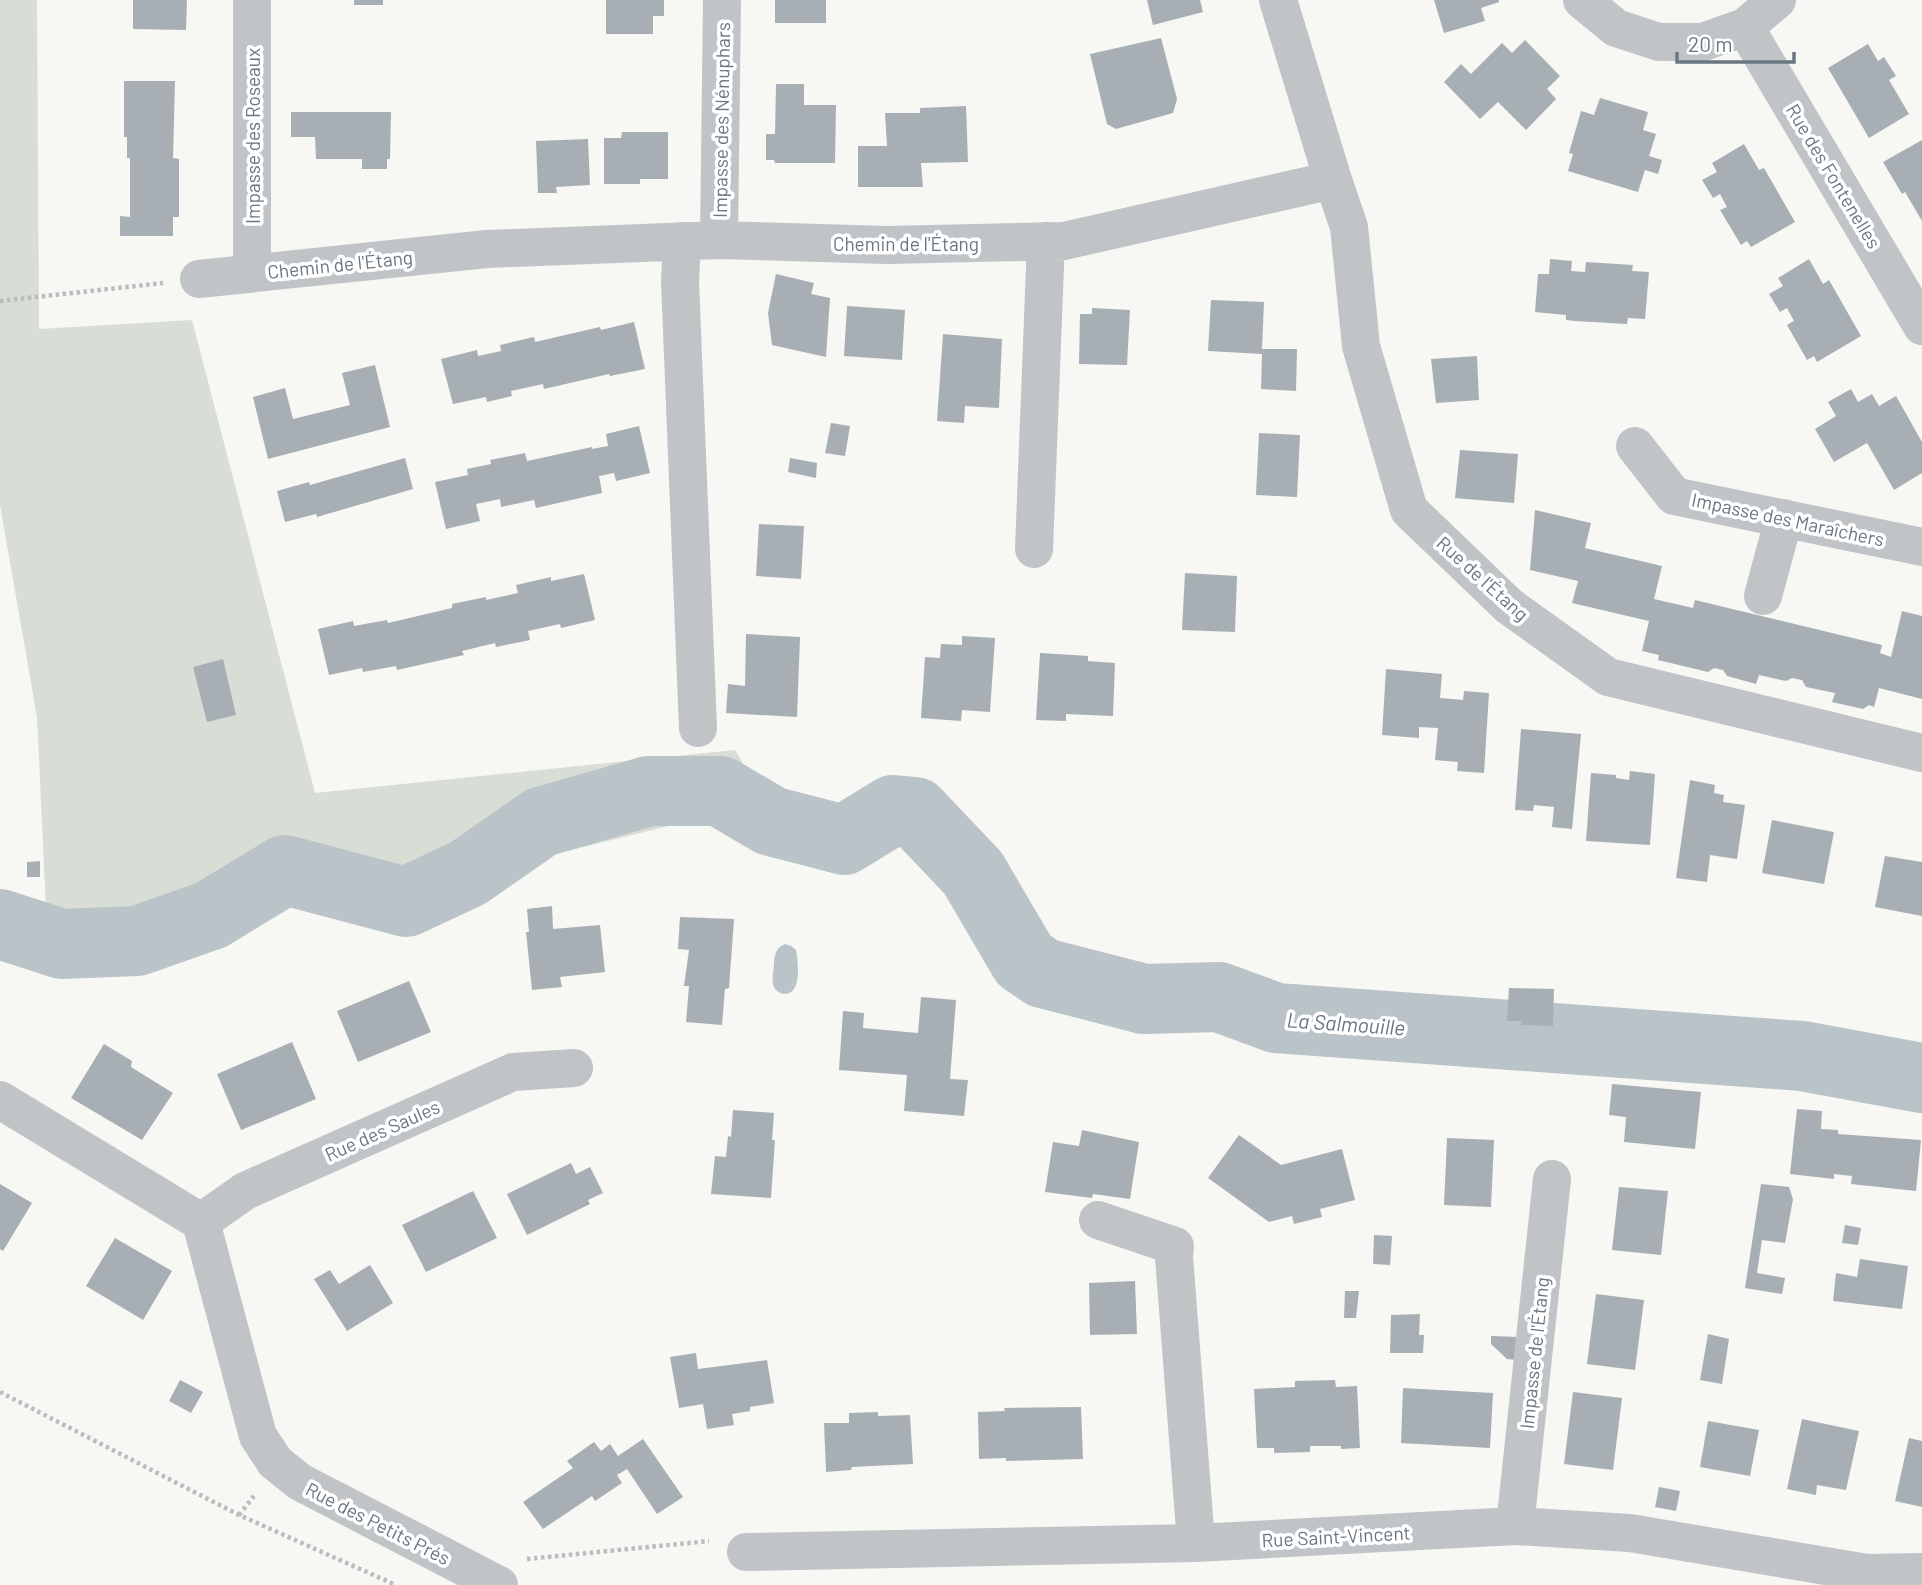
<svg xmlns="http://www.w3.org/2000/svg" width="1922" height="1585" font-family="Barlow,sans-serif">
	<rect width="100%" height="100%" fill="#f7f7f4"/>
	<path fill="#d8ddd5" d="M 0,0 L 37,0 L 39,329 L 192,320 L 315,793 L 735,750 L 757,787 L 737,809 L 467,876 L 405,912 L 351,912 L 292,883 L 263,884 L 175,957 L 144,964 L 97,955 L 47,929 L 37,717 L 0,505 Z"/>
	<path fill="#bac3c7" d="M 785,944 L 791,946 L 796,950 C 798,960 800,981 794,989 C 788,998 775,994 773,984 C 772,977 774,969 774,962 C 775,953 776,948 785,944 Z"/>
	<g fill="none" stroke-linecap="round" stroke-linejoin="round">
		<path stroke="#bac3c7" stroke-width="70" d="M 0,924 L 62,944 L 137,941 L 211,915 L 285,870 L 406,902 L 468,873 L 541,822 L 649,791 L 720,791 L 771,821 L 844,840 L 893,810 L 915,812 L 973,873 L 1024,960 L 1043,973 L 1144,999 L 1219,997 L 1276,1018 L 1802,1056 L 1922,1078"/>
	</g>
	<path fill="#a8afb4" d="M 133,0 L 187,0 L 186,30 L 133,29 Z
		M 354,0 L 383,0 L 383,5 L 354,5 Z
		M 606,0 L 664,0 L 664,16 L 653,16 L 653,34 L 606,34 Z
		M 775,0 L 826,0 L 826,23 L 775,23 Z
		M 1147,0 L 1200,0 L 1203,12 L 1153,25 Z
		M 1434,0 L 1499,0 L 1499,2 L 1481,8 L 1485,21 L 1444,33 Z
		M 1161,38 L 1177,99 L 1173,113 L 1116,129 L 1107,124 L 1090,54 Z
		M 1525,40 L 1560,76 L 1547,89 L 1556,99 L 1526,130 L 1498,102 L 1480,119 L 1444,82 L 1461,64 L 1471,74 L 1502,43 L 1512,53 Z
		M 1868,44 L 1878,61 L 1884,57 L 1896,76 L 1889,80 L 1909,114 L 1869,138 L 1828,68 Z
		M 124,81 L 175,81 L 173,158 L 179,159 L 179,217 L 173,217 L 173,236 L 120,236 L 120,216 L 130,217 L 130,158 L 127,158 L 127,137 L 124,137 Z
		M 776,84 L 804,84 L 804,105 L 836,105 L 835,163 L 775,163 L 774,160 L 766,160 L 766,134 L 775,134 Z
		M 1600,98 L 1648,112 L 1643,130 L 1656,134 L 1649,156 L 1662,160 L 1658,174 L 1645,170 L 1638,192 L 1568,171 L 1573,154 L 1569,153 L 1581,111 L 1594,115 Z
		M 966,106 L 968,162 L 921,163 L 923,187 L 858,187 L 858,146 L 887,146 L 885,113 L 920,113 L 920,108 Z
		M 291,112 L 391,112 L 390,159 L 387,159 L 387,169 L 362,169 L 362,159 L 316,159 L 315,137 L 291,137 Z
		M 622,132 L 668,132 L 668,179 L 640,179 L 640,184 L 604,184 L 604,138 L 621,138 Z
		M 588,139 L 590,185 L 556,187 L 557,193 L 538,193 L 536,141 Z
		M 1922,140 L 1922,221 L 1905,192 L 1902,194 L 1883,162 Z
		M 1744,144 L 1759,170 L 1764,168 L 1795,222 L 1751,247 L 1747,241 L 1741,245 L 1720,210 L 1727,207 L 1720,194 L 1713,198 L 1702,180 L 1717,172 L 1712,163 Z
		M 1550,259 L 1572,261 L 1571,271 L 1585,272 L 1586,262 L 1633,265 L 1632,271 L 1649,272 L 1645,319 L 1628,318 L 1627,324 L 1575,321 L 1566,320 L 1566,315 L 1535,312 L 1538,274 L 1549,274 Z
		M 1809,259 L 1823,284 L 1829,280 L 1861,336 L 1817,362 L 1814,356 L 1807,360 L 1787,325 L 1794,321 L 1787,308 L 1780,312 L 1769,294 L 1783,286 L 1778,278 Z
		M 776,274 L 814,283 L 811,294 L 830,298 L 826,357 L 772,345 L 768,313 Z
		M 1211,300 L 1264,302 L 1262,349 L 1297,349 L 1296,391 L 1261,389 L 1262,354 L 1208,351 Z
		M 847,306 L 905,310 L 902,360 L 844,356 Z
		M 1092,308 L 1130,310 L 1127,365 L 1079,364 L 1080,314 L 1092,314 Z
		M 634,322 L 645,369 L 610,376 L 609,374 L 544,389 L 543,384 L 511,391 L 512,396 L 487,402 L 486,397 L 453,404 L 441,359 L 477,350 L 478,356 L 501,351 L 500,345 L 534,337 L 535,342 L 600,327 L 601,330 Z
		M 943,334 L 1002,339 L 999,408 L 965,406 L 964,423 L 937,421 Z
		M 1477,356 L 1479,400 L 1436,403 L 1431,359 Z
		M 375,365 L 390,427 L 268,459 L 253,397 L 285,388 L 293,419 L 350,405 L 342,373 Z
		M 1851,389 L 1858,402 L 1872,394 L 1879,406 L 1896,396 L 1922,442 L 1922,473 L 1894,490 L 1867,443 L 1834,462 L 1815,429 L 1836,416 L 1828,402 Z
		M 831,423 L 850,426 L 845,456 L 825,453 Z
		M 639,426 L 650,473 L 616,481 L 614,473 L 599,476 L 602,493 L 536,508 L 534,500 L 501,507 L 500,499 L 476,504 L 480,521 L 446,529 L 435,482 L 468,475 L 467,469 L 491,464 L 490,460 L 525,453 L 527,461 L 592,447 L 592,449 L 608,446 L 606,434 Z
		M 1259,433 L 1300,435 L 1297,497 L 1256,495 Z
		M 1460,450 L 1518,454 L 1514,503 L 1455,498 Z
		M 405,458 L 413,489 L 317,517 L 316,514 L 285,522 L 277,491 L 309,482 L 310,485 Z
		M 790,458 L 817,463 L 816,478 L 788,472 Z
		M 1535,510 L 1591,523 L 1585,548 L 1662,566 L 1654,599 L 1693,608 L 1695,600 L 1882,645 L 1880,653 L 1891,657 L 1902,611 L 1922,616 L 1922,699 L 1879,688 L 1874,707 L 1869,705 L 1863,709 L 1832,702 L 1835,693 L 1806,687 L 1802,680 L 1792,678 L 1786,681 L 1759,675 L 1756,684 L 1727,676 L 1723,670 L 1714,668 L 1708,672 L 1658,660 L 1659,655 L 1642,651 L 1649,621 L 1572,603 L 1578,581 L 1530,570 Z
		M 759,524 L 804,526 L 801,579 L 756,576 Z
		M 1185,573 L 1237,576 L 1235,632 L 1182,630 Z
		M 584,574 L 595,620 L 561,628 L 560,624 L 528,631 L 530,640 L 496,647 L 495,643 L 462,651 L 464,655 L 397,670 L 396,666 L 363,672 L 362,668 L 329,675 L 318,629 L 353,621 L 354,626 L 387,620 L 388,623 L 452,608 L 452,604 L 486,597 L 486,600 L 518,593 L 516,585 L 551,577 L 551,581 Z
		M 746,634 L 800,637 L 797,717 L 726,713 L 728,684 L 745,686 Z
		M 962,636 L 995,638 L 990,712 L 962,710 L 961,721 L 921,718 L 925,657 L 940,658 L 941,644 L 962,645 Z
		M 1040,653 L 1088,656 L 1088,661 L 1115,663 L 1113,716 L 1066,714 L 1066,721 L 1036,720 Z
		M 223,659 L 236,715 L 207,722 L 193,667 Z
		M 1386,669 L 1442,674 L 1440,698 L 1463,700 L 1464,691 L 1489,693 L 1484,773 L 1457,771 L 1458,762 L 1435,760 L 1438,728 L 1419,727 L 1419,738 L 1382,735 Z
		M 1521,729 L 1581,734 L 1572,829 L 1552,827 L 1554,807 L 1534,805 L 1533,811 L 1515,810 Z
		M 1630,771 L 1655,774 L 1650,845 L 1586,841 L 1591,773 L 1616,775 L 1616,778 L 1629,780 Z
		M 1690,780 L 1715,785 L 1714,793 L 1724,795 L 1723,802 L 1745,805 L 1737,859 L 1710,855 L 1707,882 L 1676,878 Z
		M 1772,820 L 1834,832 L 1824,884 L 1762,873 Z
		M 1885,856 L 1922,862 L 1922,916 L 1875,907 Z
		M 40,861 L 40,877 L 27,877 L 27,862 Z
		M 552,906 L 553,929 L 600,925 L 605,972 L 560,977 L 562,987 L 532,990 L 526,932 L 529,932 L 527,909 Z
		M 680,917 L 734,919 L 729,988 L 725,989 L 722,1025 L 686,1022 L 689,986 L 684,986 L 689,950 L 678,949 Z
		M 409,981 L 431,1032 L 358,1062 L 337,1011 Z
		M 1509,988 L 1554,989 L 1553,1026 L 1521,1025 L 1522,1021 L 1507,1021 Z
		M 921,997 L 956,1000 L 950,1079 L 968,1080 L 964,1116 L 904,1111 L 907,1075 L 839,1070 L 843,1011 L 864,1013 L 863,1028 L 918,1033 Z
		M 292,1042 L 316,1099 L 241,1130 L 217,1074 Z
		M 104,1044 L 132,1061 L 131,1067 L 173,1093 L 142,1140 L 71,1098 Z
		M 1612,1084 L 1701,1092 L 1695,1149 L 1624,1142 L 1626,1117 L 1609,1115 Z
		M 1797,1109 L 1822,1111 L 1821,1129 L 1838,1130 L 1838,1134 L 1921,1140 L 1916,1191 L 1851,1184 L 1852,1176 L 1834,1174 L 1834,1179 L 1790,1174 Z
		M 733,1110 L 774,1113 L 772,1140 L 775,1140 L 771,1198 L 711,1194 L 715,1156 L 726,1157 L 728,1136 L 731,1137 Z
		M 1082,1130 L 1139,1142 L 1130,1199 L 1093,1194 L 1092,1198 L 1045,1192 L 1053,1142 L 1079,1146 Z
		M 1239,1135 L 1281,1165 L 1342,1149 L 1355,1200 L 1320,1209 L 1322,1217 L 1294,1224 L 1292,1216 L 1269,1222 L 1208,1178 Z
		M 1447,1138 L 1494,1140 L 1491,1207 L 1444,1205 Z
		M 571,1163 L 576,1174 L 590,1167 L 603,1193 L 588,1200 L 590,1204 L 527,1235 L 507,1194 Z
		M 0,1184 L 32,1203 L 3,1251 L 0,1249 Z
		M 1761,1184 L 1789,1187 L 1793,1199 L 1785,1243 L 1762,1240 L 1757,1273 L 1785,1278 L 1782,1294 L 1745,1288 Z
		M 1619,1187 L 1668,1191 L 1661,1255 L 1612,1250 Z
		M 473,1191 L 497,1238 L 426,1272 L 402,1225 Z
		M 1845,1225 L 1861,1228 L 1858,1245 L 1842,1243 Z
		M 1374,1235 L 1392,1236 L 1390,1265 L 1373,1264 Z
		M 115,1238 L 172,1271 L 143,1320 L 86,1286 Z
		M 1860,1259 L 1908,1266 L 1902,1309 L 1833,1301 L 1836,1273 L 1857,1277 Z
		M 370,1265 L 393,1303 L 347,1331 L 314,1279 L 330,1270 L 339,1284 Z
		M 1135,1281 L 1137,1334 L 1090,1335 L 1089,1283 Z
		M 1345,1291 L 1359,1291 L 1356,1318 L 1344,1318 Z
		M 1596,1294 L 1644,1300 L 1635,1370 L 1587,1364 Z
		M 1420,1314 L 1419,1335 L 1424,1335 L 1423,1353 L 1390,1353 L 1391,1315 Z
		M 1708,1334 L 1729,1339 L 1722,1384 L 1700,1380 Z
		M 1491,1336 L 1519,1337 L 1517,1360 L 1507,1359 L 1491,1344 Z
		M 696,1353 L 698,1369 L 767,1360 L 774,1403 L 750,1407 L 750,1411 L 732,1414 L 734,1425 L 707,1429 L 703,1404 L 679,1408 L 670,1357 Z
		M 180,1380 L 203,1392 L 191,1413 L 169,1401 Z
		M 1335,1380 L 1336,1387 L 1357,1386 L 1360,1448 L 1341,1449 L 1341,1446 L 1310,1446 L 1310,1452 L 1274,1453 L 1274,1448 L 1257,1448 L 1254,1389 L 1295,1387 L 1295,1381 Z
		M 1403,1388 L 1493,1393 L 1490,1448 L 1401,1443 Z
		M 1573,1392 L 1622,1398 L 1613,1470 L 1564,1464 Z
		M 1081,1407 L 1083,1459 L 1006,1461 L 1006,1458 L 979,1459 L 978,1412 L 1005,1411 L 1004,1408 Z
		M 878,1412 L 878,1416 L 910,1415 L 913,1464 L 852,1467 L 851,1470 L 826,1472 L 824,1423 L 849,1423 L 849,1413 Z
		M 1802,1419 L 1859,1431 L 1846,1490 L 1817,1485 L 1816,1495 L 1787,1489 Z
		M 1708,1421 L 1759,1430 L 1750,1476 L 1700,1467 Z
		M 1909,1438 L 1922,1441 L 1922,1507 L 1895,1501 Z
		M 643,1439 L 683,1497 L 657,1514 L 627,1469 L 617,1475 L 622,1483 L 595,1501 L 592,1496 L 543,1529 L 523,1502 L 573,1468 L 567,1461 L 594,1442 L 601,1451 L 610,1444 L 618,1456 Z
		M 1659,1487 L 1680,1491 L 1676,1511 L 1655,1507 Z"/>
	<g fill="none" stroke-linecap="round" stroke-linejoin="round">
		<path stroke="#babdbf" stroke-width="4.5" stroke-dasharray="3.5 3.5" stroke-linecap="butt" d="M 0,301 L 163,283
			M 0,1392 L 239,1515 L 396,1585
			M 239,1515 L 254,1496
			M 527,1559 L 709,1541"/>
		<path stroke="#c0c4c7" stroke-width="38" d="M 252,0 L 252,273
			M 1278,0 L 1333,180 L 1349,227 L 1361,346 L 1409,510 L 1509,606 L 1608,677 L 1922,753
			M 1582,0 L 1616,28 L 1659,42 L 1703,42 L 1745,27 L 1777,0
			M 1745,27 L 1922,326
			M 719,240 L 722,0
			M 682,241 L 680,281 L 698,728
			M 199,279 L 487,249 L 719,240 L 888,245 L 1064,241 L 1333,180
			M 1635,446 L 1674,496 L 1922,547
			M 1034,549 L 1046,241
			M 1763,596 L 1784,518
			M 0,1100 L 201,1222 L 245,1191 L 513,1072 L 574,1068
			M 1098,1220 L 1175,1246 L 1174,1257 L 1196,1543
			M 201,1222 L 258,1436 L 275,1462 L 300,1482 L 499,1585
			M 1515,1526 L 1552,1179
			M 746,1552 L 1196,1543 L 1515,1526 L 1630,1533 L 1867,1573 L 1922,1572"/>
	</g>
	<g text-anchor="middle" dominant-baseline="central" stroke-width="7" stroke-linejoin="round" paint-order="stroke">
		<g font-size="19" fill="#697782" stroke="#fff">
			<text transform="translate(721 120) rotate(-89)">Impasse des Nénuphars</text>
			<text transform="translate(252 136) rotate(-90)">Impasse des Roseaux</text>
			<text transform="translate(1834 176) rotate(59)">Rue des Fontenelles</text>
			<text x="906" y="243">Chemin de l'Étang</text>
			<text transform="translate(340 264) rotate(-6)">Chemin de l'Étang</text>
			<text transform="translate(1788 519) rotate(12)">Impasse des Maraîchers</text>
			<text transform="translate(1483 578) rotate(42)">Rue de l'Étang</text>
			<text transform="translate(382 1130) rotate(-24)">Rue des Saules</text>
			<text transform="translate(1534 1353) rotate(-84)">Impasse de l'Étang</text>
			<text transform="translate(378 1523) rotate(27)">Rue des Petits Prés</text>
			<text transform="translate(1336 1536) rotate(-3)">Rue Saint-Vincent</text>
		</g>
		<g font-size="21" font-style="italic" fill="#65777e" stroke="#fff">
			<text transform="translate(1346 1023) rotate(4)">La Salmouille</text>
		</g>
	</g>
	<path d="M1677 52v10h117v-10" fill="none" stroke="#697782" stroke-width="3.5"/>
	<text x="1688" y="52" font-size="21" fill="#697782" stroke="#ffffff" stroke-width="5" paint-order="stroke">20 m</text>
</svg>
